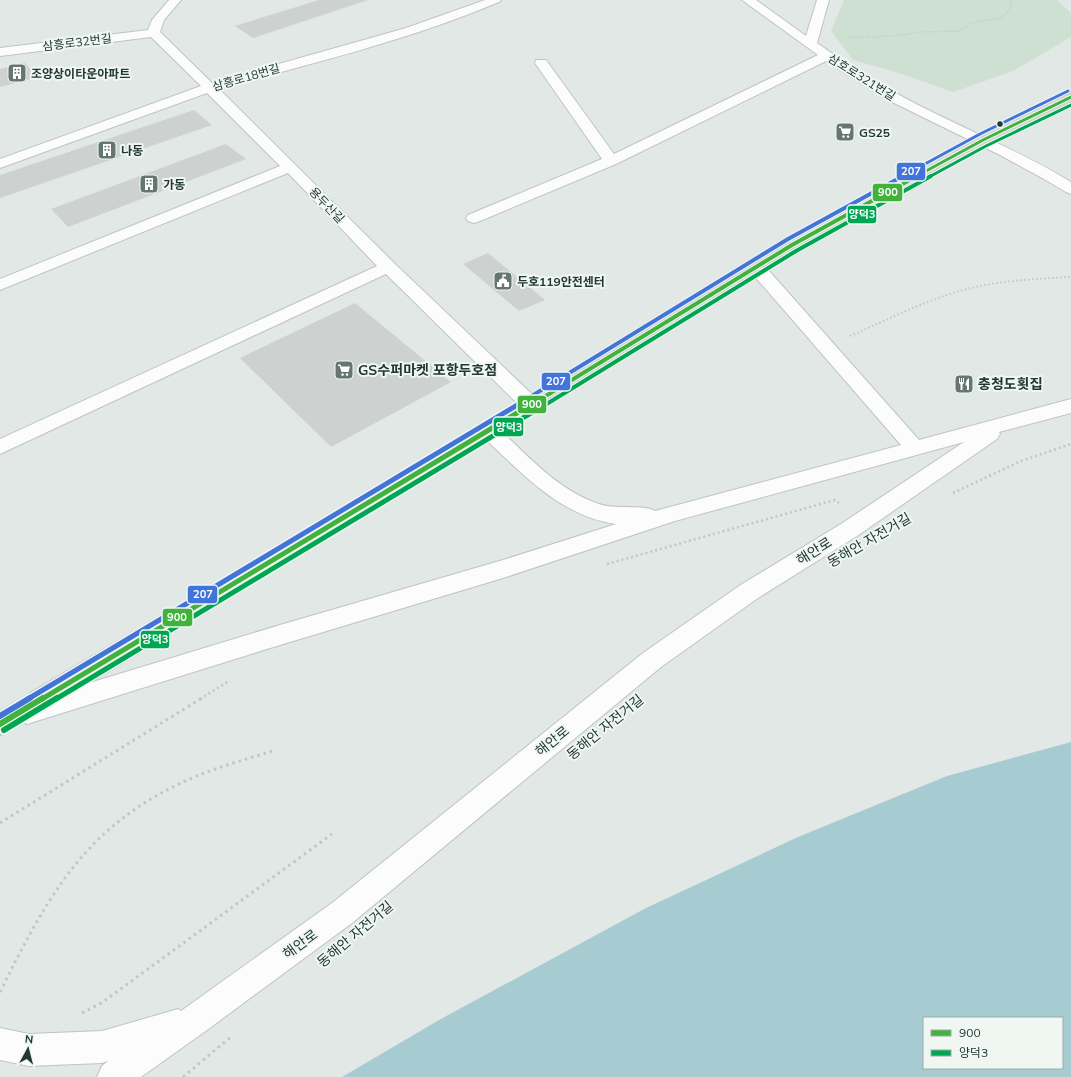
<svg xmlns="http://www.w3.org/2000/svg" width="1071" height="1077" font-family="Mulish,'Noto Sans KR',sans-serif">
	<rect width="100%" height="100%" fill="#e2e8e5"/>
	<path fill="#cde0d2" d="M 844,0 L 1057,0 L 1071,13 L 1071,37 L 1013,71 L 953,92 L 899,73 L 853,60 L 831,31 Z"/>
	<path fill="#a6ccd2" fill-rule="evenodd" d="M 1071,742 L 1071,1077 L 342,1077 L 439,1020 L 646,908 L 798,837 L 947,776 ZM 924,1018 L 1062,1018 L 1062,1068 L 924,1068 Z"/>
	<path fill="#cdd1cf" d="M 319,0 L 368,0 L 253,38 L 235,26 Z
		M 25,63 L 38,77 L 0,87 L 0,69 Z
		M 194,110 L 212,125 L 0,198 L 0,175 Z
		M 226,144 L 246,159 L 68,227 L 51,209 Z
		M 488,253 L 545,300 L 519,311 L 463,264 Z
		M 355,303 L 451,382 L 331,447 L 240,358 Z"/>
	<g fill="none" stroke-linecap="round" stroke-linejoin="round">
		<g stroke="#bfc4c2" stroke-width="2">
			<path id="minor" d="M 169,0 L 181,0 L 164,20 L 160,32 L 212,83 L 406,28 L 485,0 L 501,0 L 499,2 C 409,40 313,63 219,89 L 394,263 L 537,399 L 540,404 L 537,409 L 530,411 L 523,409 L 386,274 L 0,454 L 0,439 L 377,266 L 288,173 L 0,290 L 0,279 L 280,166 L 207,93 L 0,168 L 0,159 L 201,86 L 151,37 L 0,56 L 0,48 L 148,30 L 152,20 Z
				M 742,0 L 756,0 L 806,36 L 817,0 L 829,0 L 817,43 C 849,66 883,87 918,105 C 969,131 1022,152 1071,182 L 1071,194 L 1066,192 L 1044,179 L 1000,155 L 886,99 L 826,61 L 616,164 L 480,221 L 474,223 L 468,221 L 466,218 L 468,215 L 602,159 L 535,63 L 536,60 L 546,60 L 614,154 L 818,55 Z
				M 756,262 L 762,263 L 919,440 L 1071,399 L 1071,413 L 999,432 L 1000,434 L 997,439 L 857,536 L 758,598 L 661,667 L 352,923 L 207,1030 L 141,1077 L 97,1077 L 102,1066 L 108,1061 L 102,1063 L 29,1066 L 0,1060 L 0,1028 L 29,1034 L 102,1031 L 178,1009 L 181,1011 L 332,903 L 643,653 L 742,584 L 841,524 L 964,442 L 675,521 L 503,578 L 280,645 L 27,724 L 18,721 L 14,713 L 18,705 L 27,702 L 280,625 L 503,560 L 616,524 C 559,516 521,472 481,435 L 478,430 L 481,425 L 488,423 L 495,425 C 526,454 557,490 599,504 C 615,510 644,504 655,511 L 901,445 L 750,271 L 748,267 L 750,263 Z"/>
		</g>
		<g stroke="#bcc4c1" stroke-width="2">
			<path id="major" d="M 1071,93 L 1071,102 L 988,143 L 798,248 L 593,376 L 9,732 L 0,735 L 0,711 L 579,368 L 786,242 L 978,137 Z"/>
		</g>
		<path stroke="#bfc8c4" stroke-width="1.5" stroke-dasharray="1 2" stroke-linecap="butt" d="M 848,37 L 873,37 L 903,35 L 918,32 L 960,31 L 970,23 L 1002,18 L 1006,14 L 1010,9 L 1011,0"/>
		<path stroke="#bfc8c4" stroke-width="2" stroke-dasharray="1.5 2.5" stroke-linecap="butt" d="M 850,336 C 890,319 929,298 971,288 C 1004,280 1038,279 1071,277"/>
		<path stroke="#bfc8c4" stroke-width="2.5" stroke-dasharray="2 3" stroke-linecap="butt" d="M 953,493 L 1021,461 L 1071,444
			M 607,564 L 835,500 L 839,503
			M 200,699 L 229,681"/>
		<path stroke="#bfc8c4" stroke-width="3" stroke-dasharray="2.5 4" stroke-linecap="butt" d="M 0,823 L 202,698
			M 0,992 C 45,902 81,832 175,786 C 206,770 240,761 273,751
			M 82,1013 L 103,1002 L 332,834
			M 183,1077 L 232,1036"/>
		<use href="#minor" fill="#fbfcfb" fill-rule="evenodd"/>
		<use href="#major" fill="#ced4d2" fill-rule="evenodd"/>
		<g stroke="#f0f7f3" stroke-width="5">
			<path id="bus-1-far3" d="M 915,177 L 983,140 L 1071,97"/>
		</g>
		<g stroke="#f0f7f3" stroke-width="6">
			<path id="bus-1-far2" d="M 531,405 L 792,245 L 917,176"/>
		</g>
		<g stroke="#f0f7f3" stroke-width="8">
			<path id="bus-1-far1" d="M 42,699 L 532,404"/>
		</g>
		<g stroke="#f0f7f3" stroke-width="10">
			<path id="bus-1" d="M 0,724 L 43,698"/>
		</g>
		<g stroke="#f0f7f3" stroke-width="5">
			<path id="bus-2-far3" d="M 929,177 L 986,146 L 1071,105"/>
		</g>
		<g stroke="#f0f7f3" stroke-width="6">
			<path id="bus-2-far2" d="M 545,405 L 796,251 L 931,176"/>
		</g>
		<g stroke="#f0f7f3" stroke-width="8">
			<path id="bus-2-far1" d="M 56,699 L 546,404"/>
		</g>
		<g stroke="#f0f7f3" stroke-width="10">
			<path id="bus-2" d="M 4,730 L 57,698"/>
		</g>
		<g stroke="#f0f7f3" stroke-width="5">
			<path id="bus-3-far3" d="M 901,177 L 980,134 L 1068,91"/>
		</g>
		<g stroke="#f0f7f3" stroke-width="6">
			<path id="bus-3-far2" d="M 517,405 L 788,239 L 903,176"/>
		</g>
		<g stroke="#f0f7f3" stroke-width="8">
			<path id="bus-3-far1" d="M 28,699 L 519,404"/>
		</g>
		<g stroke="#f0f7f3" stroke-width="10">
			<path id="bus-3" d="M 0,716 L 30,698"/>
		</g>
		<use href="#bus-1-far3" stroke="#41b23c" stroke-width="3"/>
		<use href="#bus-1-far2" stroke="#41b23c" stroke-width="4"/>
		<use href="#bus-1-far1" stroke="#41b23c" stroke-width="5"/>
		<use href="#bus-1" stroke="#41b23c" stroke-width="6"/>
		<use href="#bus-2-far3" stroke="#00a651" stroke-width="3"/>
		<use href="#bus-2-far2" stroke="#00a651" stroke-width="4"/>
		<use href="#bus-2-far1" stroke="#00a651" stroke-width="5"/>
		<use href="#bus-2" stroke="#00a651" stroke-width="6"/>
		<use href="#bus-3-far3" stroke="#4374d9" stroke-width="3"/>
		<use href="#bus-3-far2" stroke="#4374d9" stroke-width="4"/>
		<use href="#bus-3-far1" stroke="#4374d9" stroke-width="5"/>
		<use href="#bus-3" stroke="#4374d9" stroke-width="6"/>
	</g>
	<defs>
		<g id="building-square" transform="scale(1)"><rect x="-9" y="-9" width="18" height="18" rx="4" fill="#657671" stroke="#f0f7f3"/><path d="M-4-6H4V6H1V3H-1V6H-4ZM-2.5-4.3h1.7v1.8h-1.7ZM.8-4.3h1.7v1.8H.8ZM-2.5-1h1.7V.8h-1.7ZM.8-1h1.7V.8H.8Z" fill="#fff"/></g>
		<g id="supermarket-square" transform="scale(1)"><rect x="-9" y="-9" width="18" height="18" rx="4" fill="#657671" stroke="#f0f7f3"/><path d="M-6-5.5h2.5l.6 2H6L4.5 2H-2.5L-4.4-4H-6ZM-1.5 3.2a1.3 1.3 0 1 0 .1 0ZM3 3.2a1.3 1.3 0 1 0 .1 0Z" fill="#fff"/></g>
		<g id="civic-square" transform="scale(1)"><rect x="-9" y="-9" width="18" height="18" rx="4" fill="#657671" stroke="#f0f7f3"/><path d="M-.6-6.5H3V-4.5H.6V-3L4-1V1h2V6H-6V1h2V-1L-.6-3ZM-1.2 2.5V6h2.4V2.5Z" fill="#fff"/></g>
		<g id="restaurant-square" transform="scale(1)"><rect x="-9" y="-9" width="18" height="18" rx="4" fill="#657671" stroke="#f0f7f3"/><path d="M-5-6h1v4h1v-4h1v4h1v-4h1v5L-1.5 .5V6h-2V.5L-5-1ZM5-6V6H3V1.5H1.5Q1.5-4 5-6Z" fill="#fff"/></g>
	</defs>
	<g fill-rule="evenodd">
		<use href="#building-square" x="17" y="73"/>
		<use href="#supermarket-square" x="845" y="132"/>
		<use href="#building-square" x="107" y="150"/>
		<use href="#building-square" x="149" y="184"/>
		<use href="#civic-square" x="503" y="281"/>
		<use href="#supermarket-square" x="344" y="370"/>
		<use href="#restaurant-square" x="964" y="384"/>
	</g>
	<circle fill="#223833" stroke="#f0f7f3" stroke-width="1.5" cx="1000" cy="124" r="3.5"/>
	<g text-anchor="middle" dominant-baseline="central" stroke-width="4" stroke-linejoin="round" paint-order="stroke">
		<g font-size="12" fill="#223833" stroke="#f0f7f3">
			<text transform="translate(77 42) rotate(-7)">삼흥로32번길</text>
			<text transform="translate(246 77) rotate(-16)">삼흥로18번길</text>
			<text transform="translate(862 77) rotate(32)">삼호로321번길</text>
			<text transform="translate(327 205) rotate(46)">용두산길</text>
		</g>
		<g font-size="12" font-weight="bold" fill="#223833" stroke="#f0f7f3" text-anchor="start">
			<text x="31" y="73">조양상이타운아파트</text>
			<text x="859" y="132">GS25</text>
			<text x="121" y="150">나동</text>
			<text x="163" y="184">가동</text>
			<text x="517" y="281">두호119안전센터</text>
		</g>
		<g font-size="14" font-weight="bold" fill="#223833" stroke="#f0f7f3" text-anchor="start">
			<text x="358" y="370">GS수퍼마켓 포항두호점</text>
			<text x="978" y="384">충청도횟집</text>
		</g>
		<g font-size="14" fill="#223833" stroke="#f0f7f3">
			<text transform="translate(869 540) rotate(-30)">동해안 자전거길</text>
			<text transform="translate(814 551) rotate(-32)">해안로</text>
			<text transform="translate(605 727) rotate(-39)">동해안 자전거길</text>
			<text transform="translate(552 741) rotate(-39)">해안로</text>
			<text transform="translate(355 934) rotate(-40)">동해안 자전거길</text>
			<text transform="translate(300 944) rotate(-36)">해안로</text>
		</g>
	</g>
	<g stroke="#f0f7f3" stroke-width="1.5">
		<rect x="896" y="162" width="30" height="19" rx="4" fill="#4374d9"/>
		<rect x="872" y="183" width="31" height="19" rx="4" fill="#41b23c"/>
		<rect x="847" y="205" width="30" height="19" rx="4" fill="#00a651"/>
		<rect x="541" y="372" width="30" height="19" rx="4" fill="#4374d9"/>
		<rect x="517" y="395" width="30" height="19" rx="4" fill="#41b23c"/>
		<rect x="493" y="417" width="31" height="20" rx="4" fill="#00a651"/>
		<rect x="187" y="585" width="31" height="19" rx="4" fill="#4374d9"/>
		<rect x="162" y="608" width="31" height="19" rx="4" fill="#41b23c"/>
		<rect x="140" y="630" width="30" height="19" rx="4" fill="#00a651"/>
	</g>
	<g font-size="11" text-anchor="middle" font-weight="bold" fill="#fff">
		<text x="911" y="175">207</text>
		<text x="888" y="196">900</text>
		<text x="862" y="218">양덕3</text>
		<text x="556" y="385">207</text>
		<text x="532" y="408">900</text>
		<text x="509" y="431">양덕3</text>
		<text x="203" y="598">207</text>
		<text x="177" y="621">900</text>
		<text x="155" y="643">양덕3</text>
	</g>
	<rect x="923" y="1017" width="140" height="52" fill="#f0f7f3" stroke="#9eaba6"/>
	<rect x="931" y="1030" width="20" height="6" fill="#41b23c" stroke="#9eaba6"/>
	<text x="959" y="1037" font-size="12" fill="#223833">900</text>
	<rect x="931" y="1050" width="20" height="6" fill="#00a651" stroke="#9eaba6"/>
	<text x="959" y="1057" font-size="12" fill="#223833">양덕3</text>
	<g transform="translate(28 1049) rotate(7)" stroke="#f0f7f3" stroke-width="3" paint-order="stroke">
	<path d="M0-3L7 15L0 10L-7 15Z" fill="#223833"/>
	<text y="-6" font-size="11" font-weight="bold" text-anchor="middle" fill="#223833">N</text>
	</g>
</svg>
